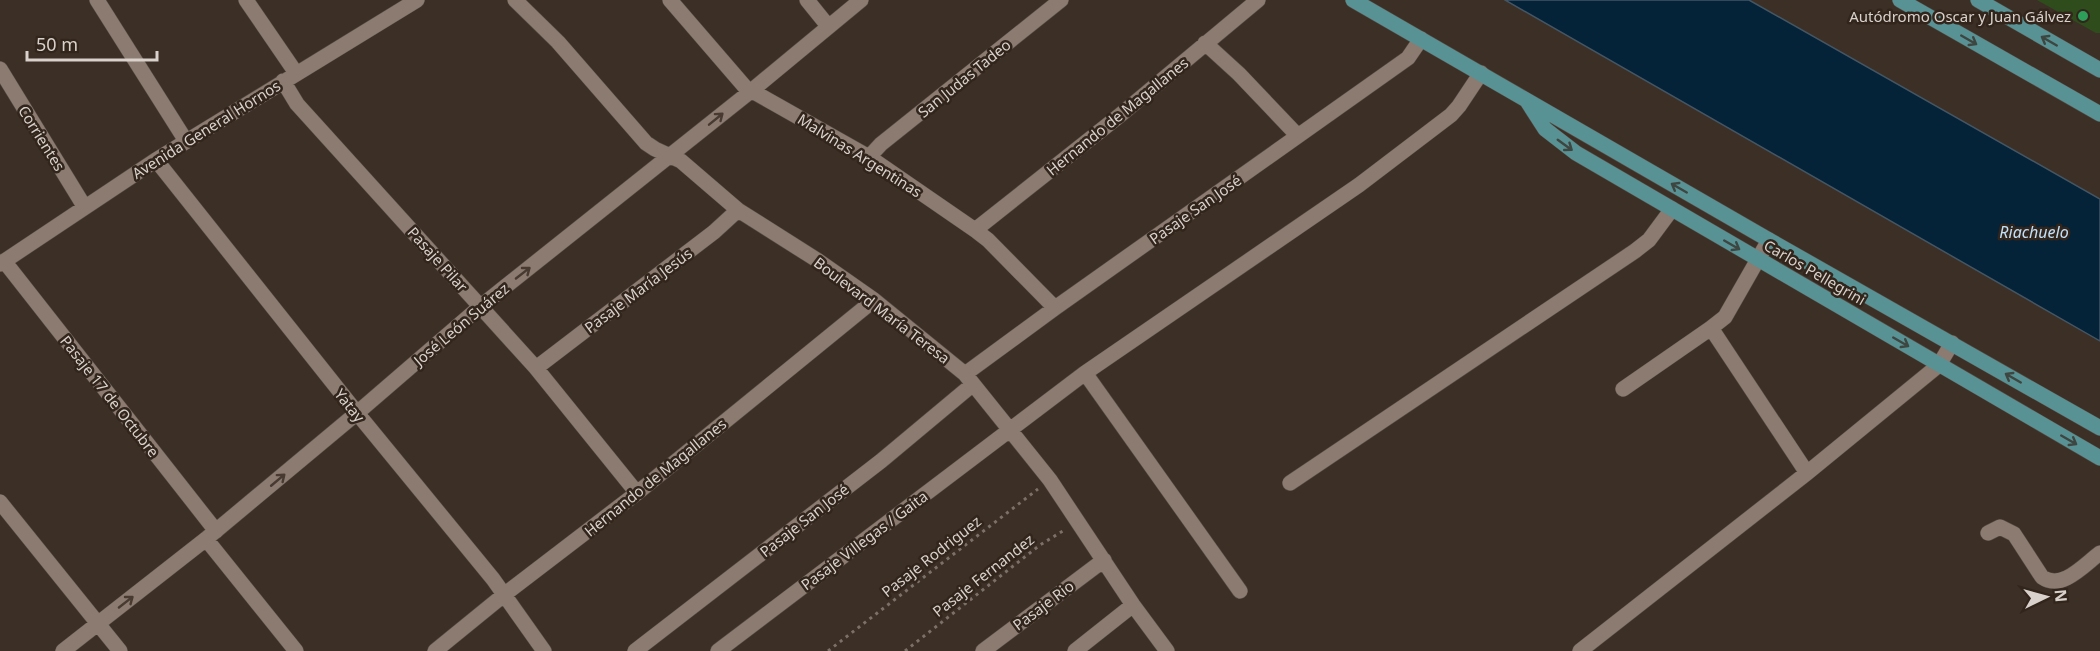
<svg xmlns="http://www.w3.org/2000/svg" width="2100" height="651" font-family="'Noto Sans',sans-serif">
	<rect width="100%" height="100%" fill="#3c2f26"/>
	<path fill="#2f4d1c" d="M 2037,0 L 2100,0 L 2100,33 L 2096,33 Z"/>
	<path fill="#042238" stroke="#445664" stroke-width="1.5" d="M 1505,0 L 1749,0 L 2100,199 L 2100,341 Z"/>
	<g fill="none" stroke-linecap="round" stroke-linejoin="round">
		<g stroke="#554b44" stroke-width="16">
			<path id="minor" d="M 97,0 L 186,141
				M 246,0 L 296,73
				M 515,0 L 558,42 L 646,143 L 655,149 L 681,161 L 738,210 L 817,260 L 874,300 L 965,374 L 1050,480 L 1133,605 L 1167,651
				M 670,0 L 745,87 L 869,157 L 975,230 L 988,240 L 1055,308
				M 807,0 L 828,26
				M 1205,43 L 1239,74 L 1298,136
				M 0,69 L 84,206
				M 283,81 L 297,104 L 536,368 L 637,493
				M 869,157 L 881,144 L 1061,0
				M 156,160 L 357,413 L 493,579 L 544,651
				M 975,230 L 1119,116 L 1258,0
				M 4,261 L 216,531
				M 0,264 L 156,160 L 417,0
				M 1711,328 L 1725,317 L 1769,240
				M 536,368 L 714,232 L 738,210
				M 1085,373 L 1240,591
				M 965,374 L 1055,308 L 1408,58 L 1421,39
				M 1623,389 L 1711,328 L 1807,473
				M 1290,483 L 1635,251 L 1649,240 L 1672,209
				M 0,502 L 120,651
				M 1988,533 L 2000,527 L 2014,534 L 2042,577 C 2062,591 2084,565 2100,553
				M 206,539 L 296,651
				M 63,651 L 206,539 L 357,413 L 481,306 L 751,91 L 861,0
				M 435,651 L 505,594 L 637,493 L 874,300
				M 635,651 L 881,461 L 972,385
				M 718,651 L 1085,373 L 1359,185 L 1451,115 L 1459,106 L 1481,73
				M 983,651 L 1104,560
				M 1075,651 L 1133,605
				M 1580,651 L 1807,473 L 1939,365 L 1952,343"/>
		</g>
		<g stroke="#554b44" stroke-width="16">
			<path id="major" d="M 1353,0 L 1769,240 L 2100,428
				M 1900,0 L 2100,114
				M 1978,0 L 2100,70
				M 1527,101 L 1545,129 L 1576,153 L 2100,458"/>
		</g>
		<path stroke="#7c7169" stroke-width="3" stroke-dasharray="3 4.5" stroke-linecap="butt" d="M 828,651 L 1038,489
			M 905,651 L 1040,545 L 1066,529"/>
		<use href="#minor" stroke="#8b7b71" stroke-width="15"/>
		<use href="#major" stroke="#599294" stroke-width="15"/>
	</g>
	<defs><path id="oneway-shaft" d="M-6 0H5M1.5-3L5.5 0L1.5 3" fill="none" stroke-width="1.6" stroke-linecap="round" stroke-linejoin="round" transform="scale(1.5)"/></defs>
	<g stroke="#3d4640">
		<use href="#oneway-shaft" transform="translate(1969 40) rotate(30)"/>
		<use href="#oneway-shaft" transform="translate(2049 41) rotate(-150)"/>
		<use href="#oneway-shaft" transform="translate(1565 145) rotate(36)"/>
		<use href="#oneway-shaft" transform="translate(1679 188) rotate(-150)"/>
		<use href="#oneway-shaft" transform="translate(1732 245) rotate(30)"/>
		<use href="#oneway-shaft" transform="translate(1901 342) rotate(30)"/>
		<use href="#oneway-shaft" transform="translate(2013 378) rotate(-150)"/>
		<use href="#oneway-shaft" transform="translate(2069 440) rotate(30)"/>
	</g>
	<g stroke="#483a31">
		<use href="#oneway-shaft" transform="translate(716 119) rotate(-39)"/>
		<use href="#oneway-shaft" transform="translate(523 273) rotate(-38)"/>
		<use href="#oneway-shaft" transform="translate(278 480) rotate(-40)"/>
		<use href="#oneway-shaft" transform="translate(126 602) rotate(-38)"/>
	</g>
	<circle fill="#2e9e5b" stroke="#31251c" stroke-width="2" cx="2083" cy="16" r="6"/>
	<g text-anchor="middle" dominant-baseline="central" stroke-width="5" stroke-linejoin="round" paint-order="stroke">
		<g font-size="15" fill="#d9d1cb" stroke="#31251c" text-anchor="end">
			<text x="2071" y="16">Autódromo Oscar y Juan Gálvez</text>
		</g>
		<g font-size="15" fill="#d9d1cb" stroke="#31251c">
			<text transform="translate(964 78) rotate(-39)">San Judas Tadeo</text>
			<text transform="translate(1117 116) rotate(-39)">Hernando de Magallanes</text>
			<text transform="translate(206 129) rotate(-32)">Avenida General Hornos</text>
			<text transform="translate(42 138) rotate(58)">Corrientes</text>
			<text transform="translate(860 155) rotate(32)">Malvinas Argentinas</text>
			<text transform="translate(1195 209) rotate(-35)">Pasaje San José</text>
			<text transform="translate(438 259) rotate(48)">Pasaje Pilar</text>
			<text transform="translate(1815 272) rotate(30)">Carlos Pellegrini</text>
			<text transform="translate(638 290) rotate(-37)">Pasaje María Jesús</text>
			<text transform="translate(882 310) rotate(37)">Boulevard María Teresa</text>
			<text transform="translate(461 324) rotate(-40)">José León Suárez</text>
			<text transform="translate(110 396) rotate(52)">Pasaje 17 de Octubre</text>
			<text transform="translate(350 405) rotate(51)">Yatay</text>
			<text transform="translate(655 477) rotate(-39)">Hernando de Magallanes</text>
			<text transform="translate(804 520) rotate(-38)">Pasaje San José</text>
			<text transform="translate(864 540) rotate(-37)">Pasaje Villegas / Gaita</text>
			<text transform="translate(931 556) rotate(-38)">Pasaje Rodriguez</text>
			<text transform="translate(983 575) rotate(-38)">Pasaje Fernandez</text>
			<text transform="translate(1043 605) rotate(-37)">Pasaje Rio</text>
		</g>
		<g font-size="16" font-style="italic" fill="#c1e0fa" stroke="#31251c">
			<text x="2034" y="232">Riachuelo</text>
		</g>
	</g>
	<g transform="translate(2046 597) rotate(85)" stroke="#31251c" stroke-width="4.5" paint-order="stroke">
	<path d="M0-4.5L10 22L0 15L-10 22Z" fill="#d9d1cb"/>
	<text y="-9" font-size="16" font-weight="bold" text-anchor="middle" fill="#d9d1cb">N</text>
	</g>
	<path d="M27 51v9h130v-9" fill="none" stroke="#d9d1cb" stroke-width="3"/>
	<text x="36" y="51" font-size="18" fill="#d9d1cb" stroke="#31251c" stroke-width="4.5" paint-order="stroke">50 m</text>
</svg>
